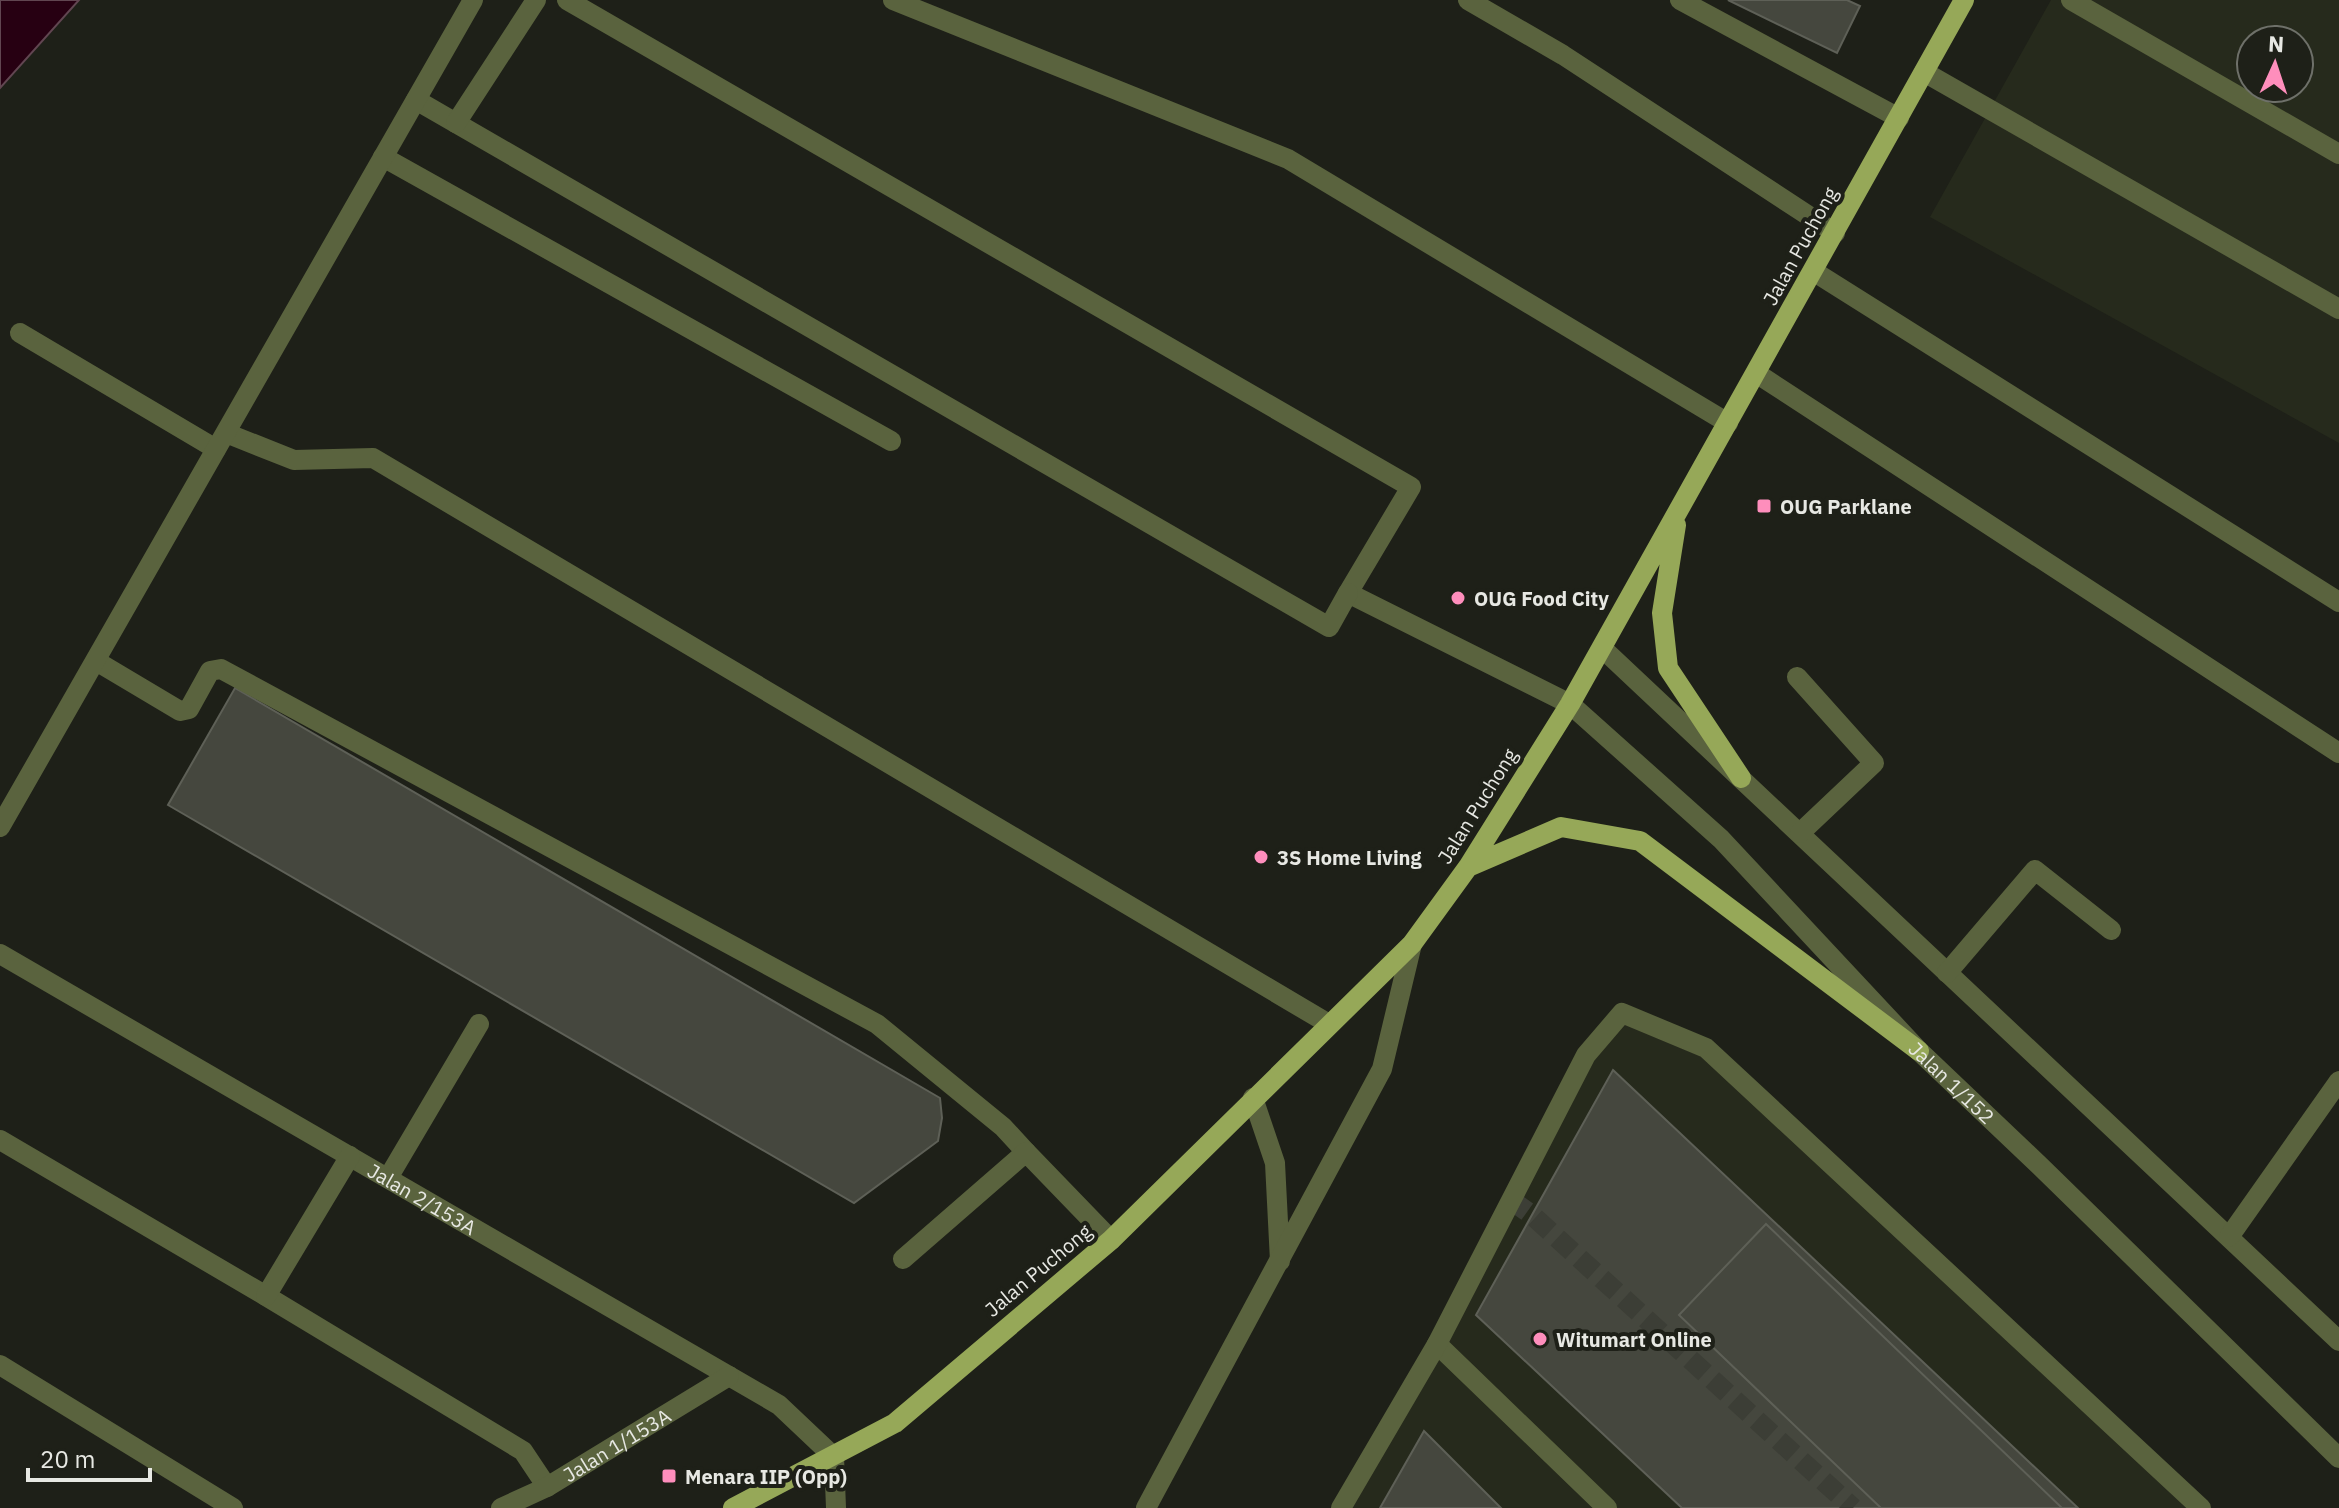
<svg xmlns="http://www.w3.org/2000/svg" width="2339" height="1508" font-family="'IBM Plex Sans',sans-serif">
	<rect width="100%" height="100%" fill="#1e2018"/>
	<path fill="#262a1c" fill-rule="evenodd" d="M 2051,0 L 2339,0 L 2339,443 L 1930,217 ZM 2251,40 L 2299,40 L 2299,88 L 2251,88 Z
		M 1625,1025 L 1705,1058 L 2188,1508 L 1349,1508 L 1593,1061 Z"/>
	<path fill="#270012" stroke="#614651" stroke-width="2" d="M 0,0 L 79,0 L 0,88 Z"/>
	<path fill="#45473e" stroke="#5e6057" stroke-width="2" d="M 1728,0 L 1847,0 L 1860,6 L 1837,53 Z
		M 235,688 L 940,1098 L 942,1118 L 938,1141 L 854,1203 L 168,805 Z
		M 1613,1070 L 2078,1508 L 1682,1508 L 1476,1315 Z
		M 1766,1224 L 2062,1508 L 1881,1508 L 1679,1315 Z
		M 1424,1431 L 1501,1508 L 1380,1508 Z"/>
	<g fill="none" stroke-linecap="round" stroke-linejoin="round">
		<path stroke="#3c3e36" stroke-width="20" stroke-dasharray="20 10" stroke-linecap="butt" d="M 1511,1200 L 1532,1215 L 1853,1508"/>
		<g stroke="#5a633e" stroke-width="20">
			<path id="s1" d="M 567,0 L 1411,487 L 1348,593 L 1570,704 L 1721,839 L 1919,1051 L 2040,1166 L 2339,1458"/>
			<path d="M 893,0 L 1288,159 L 1728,423"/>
			<path d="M 1468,0 L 1563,55 L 1835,233"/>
			<path d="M 1680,0 L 1899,118"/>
			<path d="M 2071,0 L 2339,154"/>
			<path d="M 1924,72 L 2339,309"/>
			<path d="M 416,100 L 1329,627 L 1348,593"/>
			<path d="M 456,123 L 536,0"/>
			<path d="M 383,157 L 891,441"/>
			<path d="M 1813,271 L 2339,602"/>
			<path d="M 20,333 L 216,449"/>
			<path d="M 1756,373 L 2339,753"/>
			<path d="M 226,433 L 294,460 L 373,458 L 1329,1024"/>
			<path d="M 1602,648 L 2339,1341"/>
			<path d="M 96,661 L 180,711 L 189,709 L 210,671 L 221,669 L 877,1024 L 1003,1127 L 1026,1152"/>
			<path d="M 1797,677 L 1874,763 L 1800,833"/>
			<path d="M 0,827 L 473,0"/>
			<path id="s2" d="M 0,954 L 779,1405 L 834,1457 L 836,1508"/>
			<path d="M 1947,973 L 2035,870 L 2111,930"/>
			<path d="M 1253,1098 L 1275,1163 L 1280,1261"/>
			<path d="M 0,1140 L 266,1296 L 523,1451 L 547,1487"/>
			<path d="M 388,1178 L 479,1024"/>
			<path d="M 2229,1237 L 2339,1081"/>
			<path d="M 903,1259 L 1026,1152 L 1111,1240"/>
			<path d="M 266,1296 L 350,1156"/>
			<path d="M 1437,1344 L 1607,1508"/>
			<path d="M 0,1365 L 233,1508"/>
			<path id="s3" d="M 501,1508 L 547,1487 L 729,1376"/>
			<path d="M 1146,1508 L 1382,1069 L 1412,944"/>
			<path d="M 1341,1508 L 1437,1344 L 1586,1055 L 1622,1013 L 1706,1048 L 2201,1508"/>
		</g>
		<path stroke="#96a858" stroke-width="20" d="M 1676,525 L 1662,613 L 1668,668 L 1741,778
			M 1468,867 L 1561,827 L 1640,841 L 1919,1051
			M 733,1508 L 895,1423 L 1111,1240 L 1412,944 L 1468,867 L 1570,704 L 1964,0"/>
	</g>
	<g fill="#fe8ebc" stroke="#1e2018" stroke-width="3">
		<rect x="1756" y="498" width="16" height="16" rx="4"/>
		<circle cx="1458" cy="598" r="8"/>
		<circle cx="1261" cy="857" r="8"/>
		<circle cx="1540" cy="1339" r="8"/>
		<rect x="661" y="1468" width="16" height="16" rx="4"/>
	</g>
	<g text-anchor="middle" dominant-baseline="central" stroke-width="8" stroke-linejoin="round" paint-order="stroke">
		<g font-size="20" fill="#e7e8e3" stroke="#1e2018">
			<text transform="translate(1800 246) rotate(-61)">Jalan Puchong</text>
			<text transform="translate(1477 806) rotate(-58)">Jalan Puchong</text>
			<text stroke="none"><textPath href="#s1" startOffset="1884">Jalan 1/152</textPath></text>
			<text stroke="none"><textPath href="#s2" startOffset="488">Jalan 2/153A</textPath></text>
			<text transform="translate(1038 1270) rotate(-40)">Jalan Puchong</text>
			<text stroke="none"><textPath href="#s3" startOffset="132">Jalan 1/153A</textPath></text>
		</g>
		<g font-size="20" font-weight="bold" fill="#e7e8e3" stroke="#1e2018" text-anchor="start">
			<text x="1780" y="506">OUG Parklane</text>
			<text x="1474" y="598">OUG Food City</text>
			<text x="1277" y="857">3S Home Living</text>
			<text x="1556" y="1339">Witumart Online</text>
			<text x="685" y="1476">Menara IIP (Opp)</text>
		</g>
	</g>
	<g transform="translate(2275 64) rotate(3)"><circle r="38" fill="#1e2018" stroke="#6e7069" stroke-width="2"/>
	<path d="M0-6L14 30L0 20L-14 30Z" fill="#fe8ebc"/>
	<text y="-12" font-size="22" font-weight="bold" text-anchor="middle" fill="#e7e8e3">N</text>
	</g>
	<path d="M28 1468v12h122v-12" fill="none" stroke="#e7e8e3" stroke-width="4"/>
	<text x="40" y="1468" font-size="24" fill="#e7e8e3" stroke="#1e2018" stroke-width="6" paint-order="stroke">20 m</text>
</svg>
